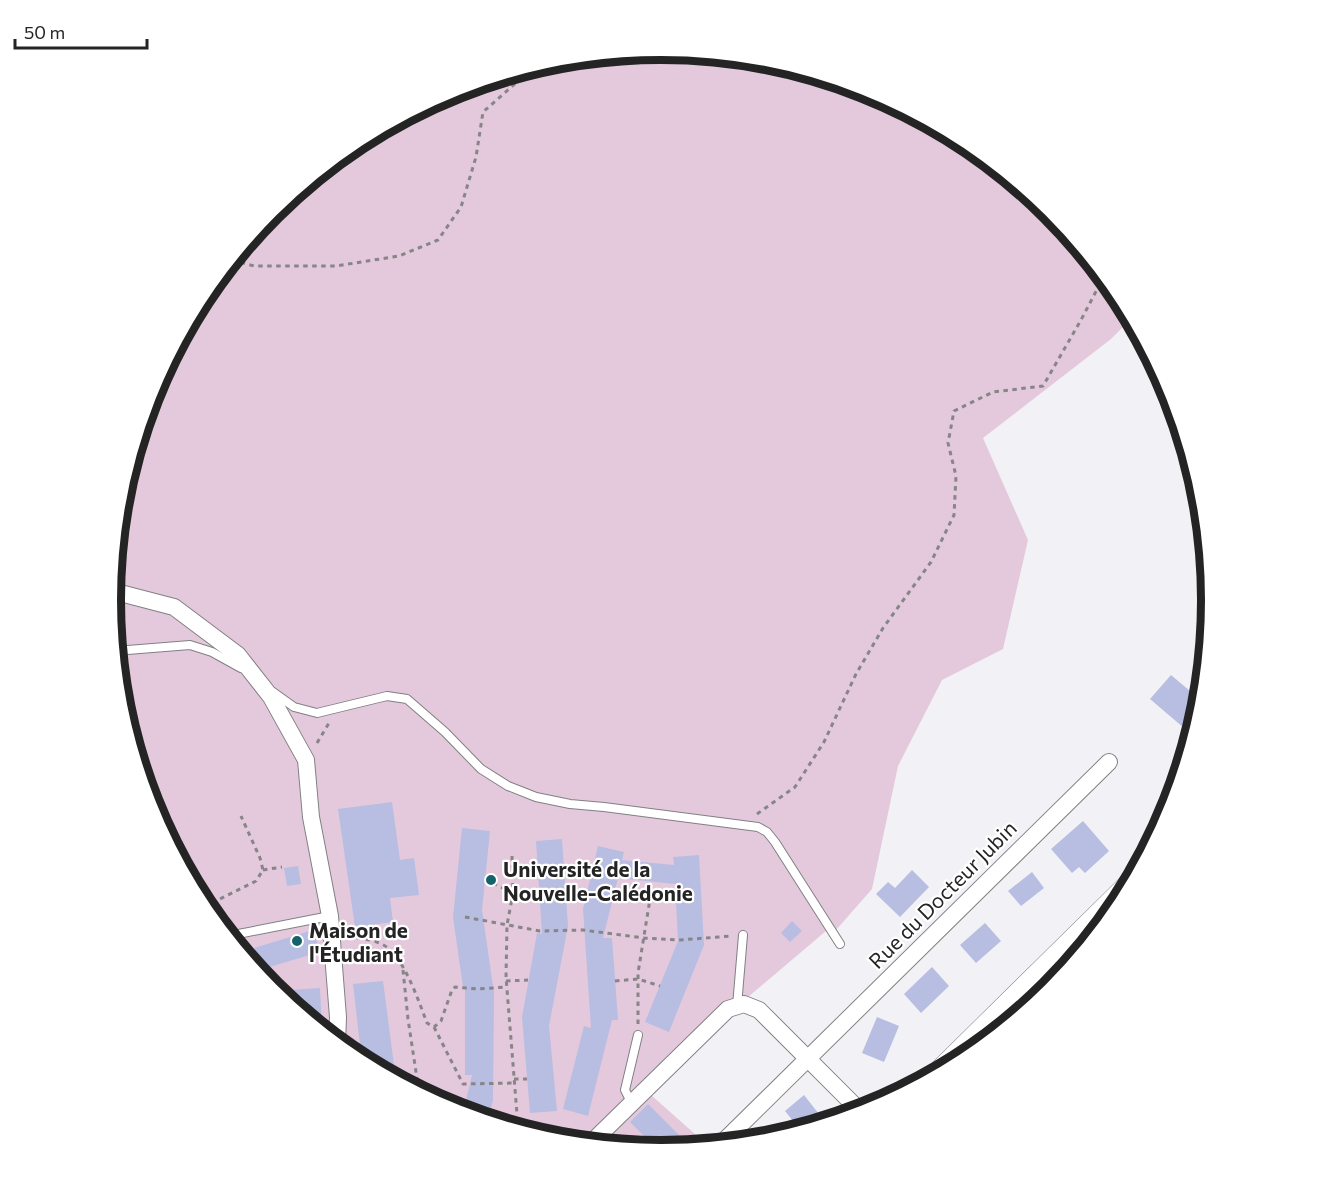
<svg xmlns="http://www.w3.org/2000/svg" width="1323" height="1201" font-family="Commissioner,sans-serif">
	<rect width="100%" height="100%" fill="#f2f1f5"/>
	<path fill="#e4c9dd" d="M 662,50 L 769,60 L 873,92 L 968,143 L 1051,211 L 1120,295 L 1132,318 L 1111,339 L 983,438 L 1028,540 L 1003,649 L 942,680 L 898,766 L 872,889 L 836,930 L 833,925 L 642,1087 L 705,1143 L 701,1148 L 662,1151 L 554,1141 L 450,1109 L 355,1058 L 272,990 L 203,906 L 152,811 L 121,708 L 111,600 L 121,493 L 153,389 L 204,294 L 272,211 L 356,142 L 451,91 L 554,60 Z"/>
	<path fill="#b8bde2" d="M 1171,675 L 1203,702 L 1202,707 L 1184,728 L 1150,699 Z
		M 392,802 L 400,860 L 414,858 L 419,895 L 390,898 L 393,922 L 355,927 L 338,809 Z
		M 1083,821 L 1109,851 L 1085,873 L 1079,867 L 1072,873 L 1051,849 Z
		M 462,828 L 490,831 L 482,910 L 494,993 L 493,1100 L 488,1121 L 463,1113 L 472,1075 L 465,1075 L 465,987 L 463,987 L 453,917 Z
		M 562,839 L 568,926 L 549,1026 L 557,1111 L 530,1113 L 522,1017 L 537,933 L 542,934 L 536,841 Z
		M 598,846 L 624,852 L 622,860 L 674,865 L 673,857 L 699,855 L 704,945 L 669,1032 L 645,1022 L 678,941 L 675,884 L 618,878 L 603,938 L 612,938 L 618,1020 L 612,1020 L 588,1116 L 563,1109 L 584,1026 L 591,1028 L 583,909 Z
		M 298,866 L 301,884 L 287,886 L 284,868 Z
		M 912,870 L 929,887 L 900,917 L 876,894 L 888,882 L 895,888 Z
		M 1032,872 L 1044,888 L 1021,906 L 1008,891 Z
		M 792,921 L 802,931 L 790,942 L 781,933 Z
		M 985,923 L 1001,941 L 976,963 L 960,945 Z
		M 313,930 L 320,952 L 256,971 L 241,952 Z
		M 932,967 L 949,986 L 921,1013 L 904,994 Z
		M 383,981 L 394,1065 L 372,1067 L 362,1062 L 353,984 Z
		M 320,988 L 322,1031 L 290,1005 L 289,990 Z
		M 877,1017 L 899,1026 L 884,1062 L 862,1053 Z
		M 804,1095 L 826,1123 L 801,1131 L 785,1111 Z
		M 648,1104 L 684,1140 L 674,1150 L 662,1152 L 639,1149 L 648,1140 L 630,1122 Z"/>
	<g fill="none" stroke-linecap="round" stroke-linejoin="round">
		<g stroke="#818083" stroke-width="10">
			<path id="service" d="M 115,651 L 190,645 L 212,652 L 241,668
				M 273,692 L 294,707 L 317,713 L 387,696 L 407,699 L 445,732 L 481,769 L 508,786 L 536,797 L 570,804 L 604,807 L 758,827 L 767,832 L 775,842 L 840,944
				M 228,936 L 330,916
				M 737,1006 L 743,935
				M 632,1104 L 625,1090 L 638,1035
				M 518,1125 L 518,1130"/>
		</g>
		<g stroke="#818083" stroke-width="18">
			<path id="minor" d="M 111,594 L 124,594 L 174,607 L 238,655 L 271,697 L 306,760 L 311,817 L 330,916 L 338,1017 L 337,1044
				M 590,1144 L 728,1009 L 744,1004 L 759,1010 L 862,1113
				M 719,1146 L 1109,762"/>
		</g>
		<g stroke="#818083" stroke-width="22">
			<path id="tertiary" d="M 933,1077 L 1135,878"/>
		</g>
		<path stroke="#868587" stroke-width="3" stroke-dasharray="4.5 4.5" stroke-linecap="butt" d="M 232,260 L 254,266 L 336,266 L 399,256 L 438,240 L 461,207 L 476,157 L 483,112 L 535,66
			M 317,743 L 329,723
			M 757,814 L 795,787 L 824,742 L 856,674 L 883,628 L 931,562 L 954,515 L 956,476 L 948,443 L 954,411 L 993,392 L 1043,386 L 1081,320 L 1104,276
			M 512,856 L 513,893 L 507,925 L 506,977 L 517,1114
			M 263,870 L 282,867
			M 485,879 L 513,893 L 540,894
			M 615,890 L 650,899 L 676,896
			M 204,907 L 256,881 L 263,870 L 260,858 L 241,816
			M 465,917 L 540,931 L 583,930 L 644,938 L 679,940 L 732,936
			M 348,937 C 361,938 378,940 388,948 C 406,963 419,1002 427,1023 L 434,1027 L 441,1021 L 452,990 L 455,987 L 478,989 L 506,987
			M 403,970 L 408,1019 L 419,1092
			M 506,981 L 528,980
			M 615,981 L 638,979 L 660,986
			M 638,1024 L 638,973 L 650,899
			M 434,1027 L 463,1084 L 514,1083
			M 377,1070 L 377,1067
			M 514,1079 L 527,1079"/>
		<use href="#service" stroke="#fff" stroke-width="8"/>
		<use href="#minor" stroke="#fff" stroke-width="16"/>
		<use href="#tertiary" stroke="#fff" stroke-width="21"/>
	</g>
	<g fill="#14636a" stroke="#fff" stroke-width="2">
		<circle cx="491" cy="880" r="6"/>
		<circle cx="297" cy="941" r="6"/>
	</g>
	<g text-anchor="middle" dominant-baseline="central" stroke-width="4.5" stroke-linejoin="round" paint-order="stroke">
		<g font-size="21" font-weight="bold" fill="#252425" stroke="#fff" text-anchor="start">
			<text x="503" y="868">Université de la<tspan x="503" dy="24">Nouvelle-Calédonie</tspan></text>
			<text x="309" y="929">Maison de<tspan x="309" dy="24">l'Étudiant</tspan></text>
		</g>
		<g font-size="21" fill="#252425" stroke="#fff">
			<text transform="translate(942 894) rotate(-45)">Rue du Docteur Jubin</text>
		</g>
	</g>
	<path d="M0 0H1323V1201H0ZM121 600a540 540 0 1 1 1080 0a540 540 0 1 1-1080 0Z" fill="#fff" fill-rule="evenodd"/>
	<path fill="none" stroke="#252425" stroke-width="8" d="M121 600a540 540 0 1 1 1080 0a540 540 0 1 1-1080 0Z"/>
	<path d="M15 39v9h132v-9" fill="none" stroke="#252425" stroke-width="3"/>
	<text x="24" y="39" font-size="18" fill="#252425" stroke="#ffffff" stroke-width="4.5" paint-order="stroke">50 m</text>
</svg>
